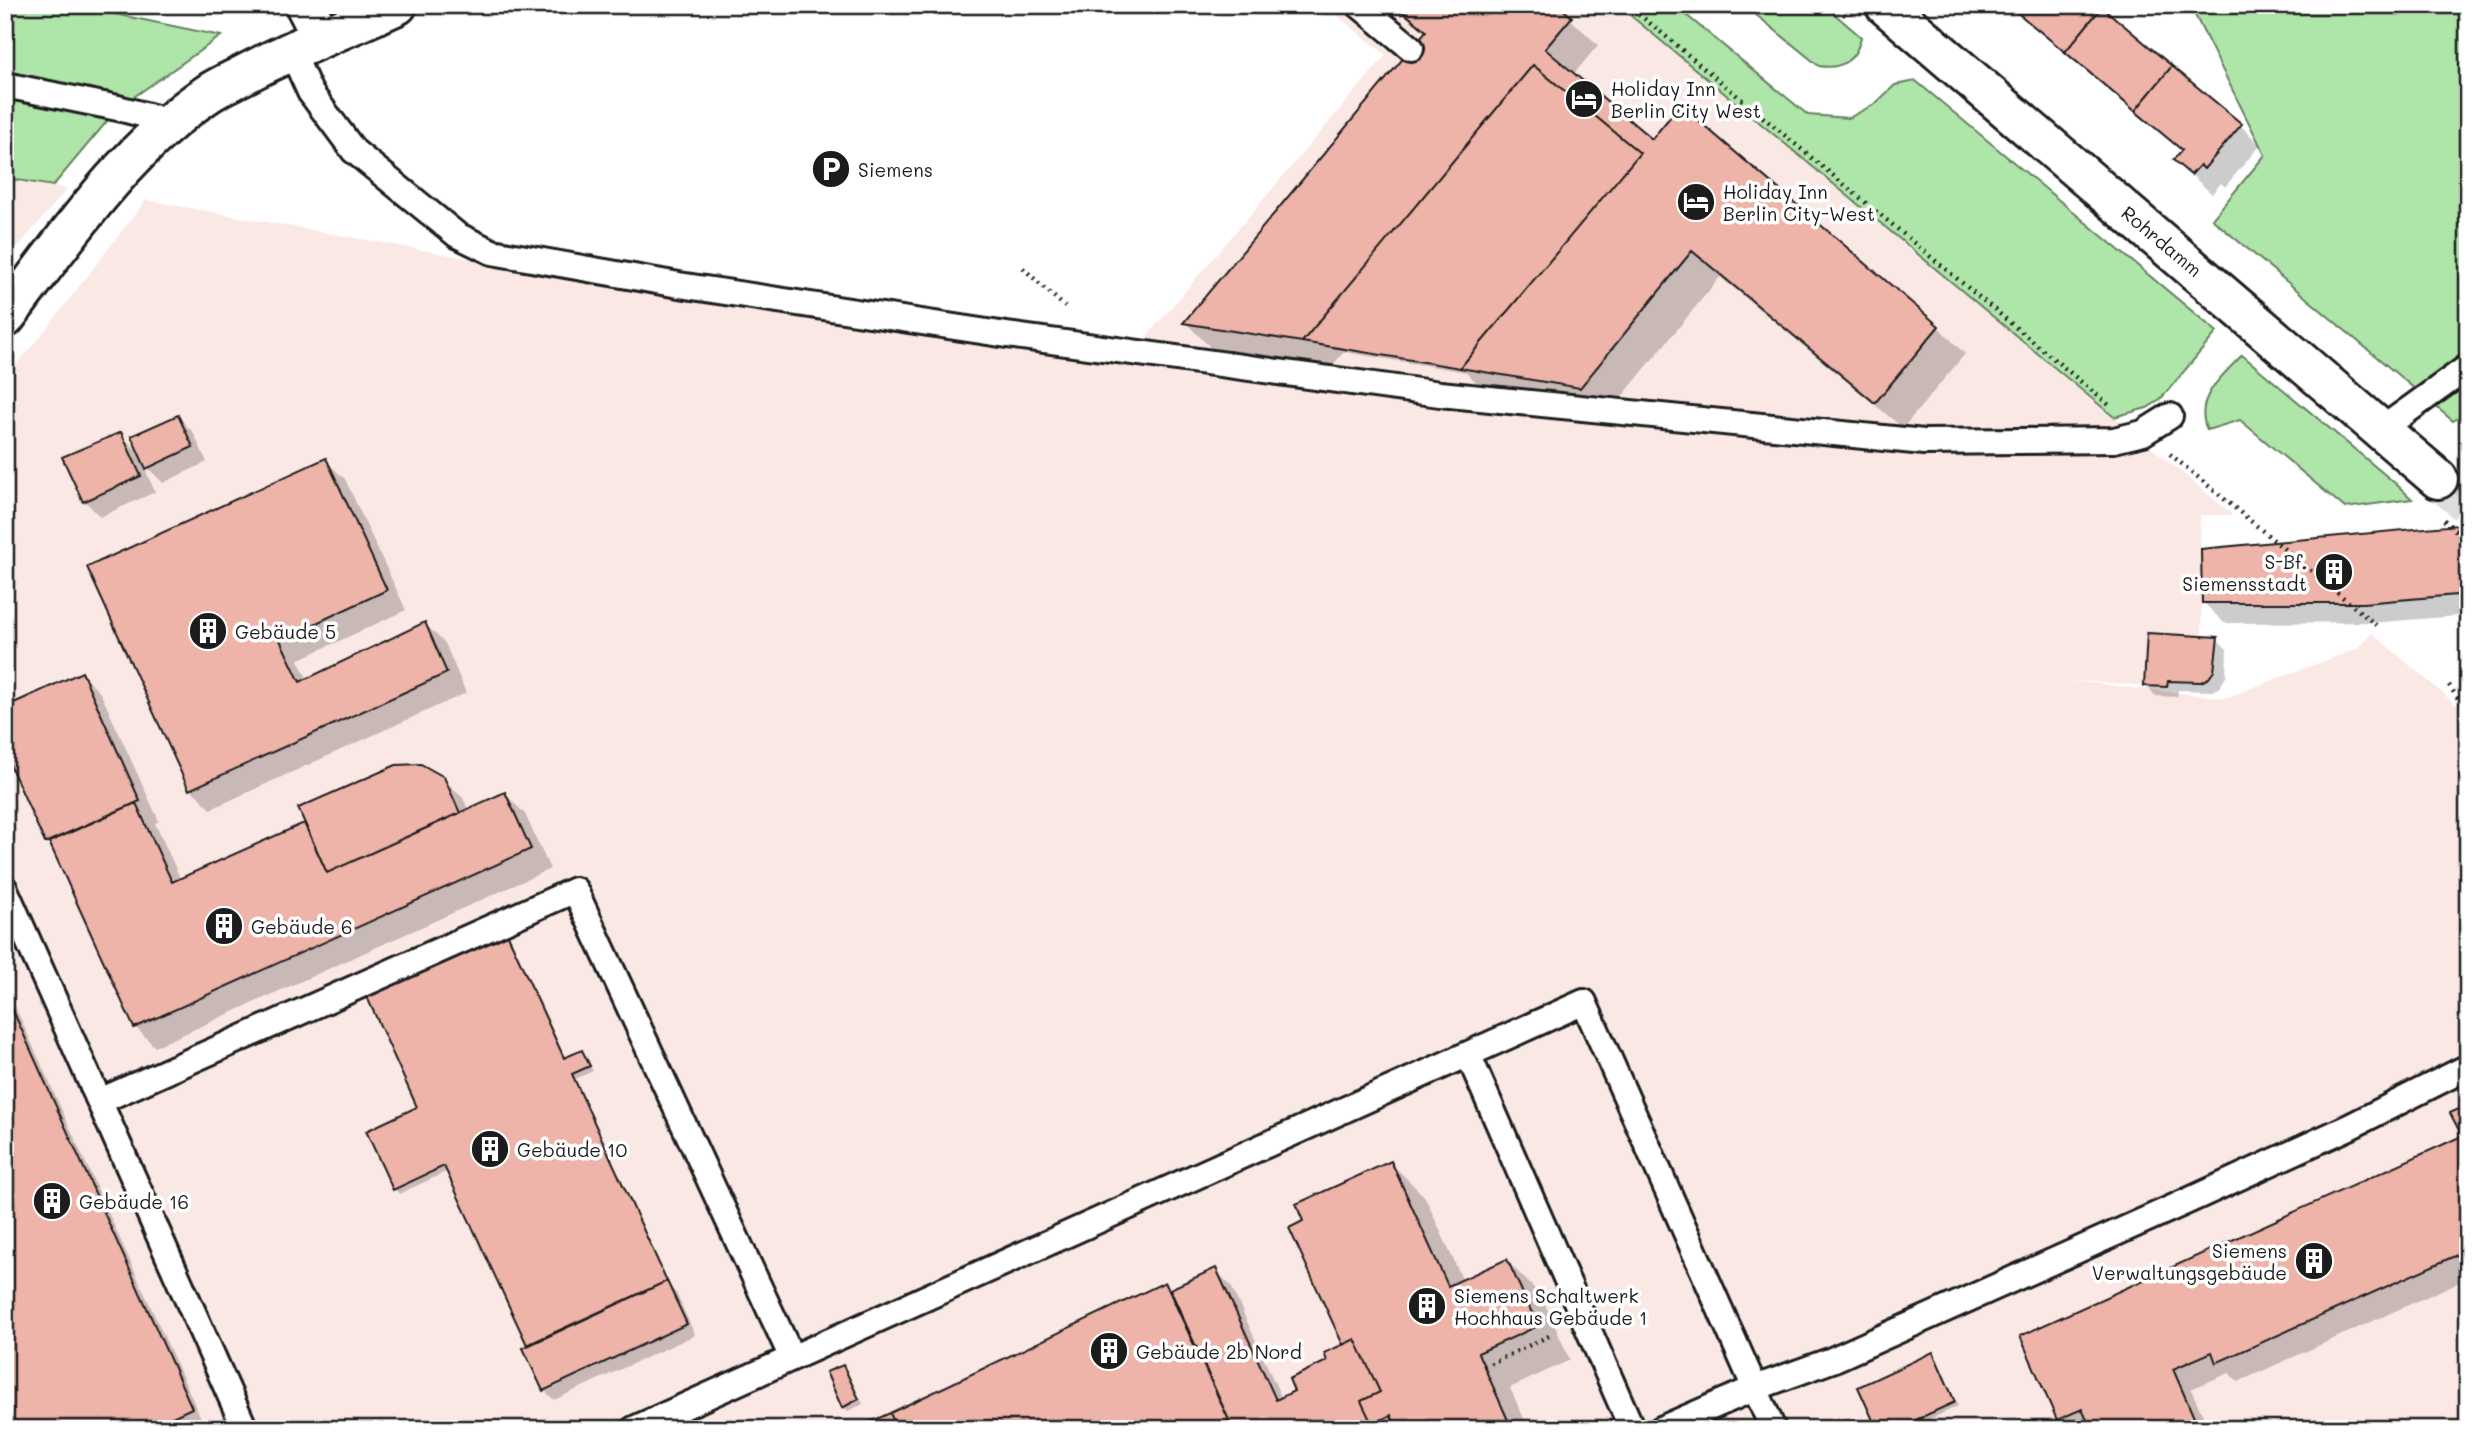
<svg xmlns="http://www.w3.org/2000/svg" width="2473" height="1434" font-family="Mali,sans-serif">
	<rect width="100%" height="100%" fill="#fff"/>
	<filter id="ink" filterUnits="userSpaceOnUse"><feTurbulence type="fractalNoise" baseFrequency=".0143" numOctaves="2"/><feDisplacementMap in="SourceGraphic" scale="14" xChannelSelector="R" yChannelSelector="G"/><feConvolveMatrix kernelMatrix="1 2 1 2 8 2 1 2 1" color-interpolation-filters="sRGB"/></filter>
	<g filter="url(#ink)">
		<path fill="#fae8e5" d="M 1324,5 L 1618,5 L 2233,515 L 2200,515 L 2202,636 L 2218,637 L 2216,667 L 2209,678 L 2192,683 L 2168,681 L 2167,687 L 2062,680 L 2225,698 L 2359,648 L 2372,633 L 2468,715 L 2468,1429 L 5,1429 L 5,378 L 48,327 L 146,200 L 477,260 L 1005,347 L 1126,361 L 1386,55 Z
			M 5,178 L 67,189 L 17,248 L 5,272 Z"/>
		<path fill="#aee5a8" stroke="#658062" stroke-width="2" d="M 5,5 L 72,5 L 221,36 L 118,108 L 53,186 L 5,178 Z
			M 1618,5 L 1674,5 L 1808,115 L 1849,118 L 1876,103 L 1895,85 L 1916,81 L 2217,332 L 2160,400 L 2147,408 L 2114,417 Z
			M 1744,5 L 1824,5 L 1861,37 C 1857,59 1842,70 1819,66 Z
			M 2190,5 L 2468,5 L 2468,412 L 2453,421 L 2212,219 L 2265,155 Z
			M 2242,355 L 2396,484 L 2412,499 L 2345,508 L 2240,420 L 2207,430 C 2193,398 2222,377 2242,355 Z"/>
		<path fill="#0003" d="M 1392,5 L 1555,5 L 1598,45 L 1573,75 L 1652,142 L 1680,108 L 1938,327 L 1965,354 L 1903,428 L 1720,277 L 1607,415 L 1489,395 L 1466,372 L 1344,352 L 1330,368 L 1212,349 L 1186,323 L 1426,33 Z
			M 2007,5 L 2097,5 L 2240,125 L 2260,145 L 2225,187 L 2221,183 L 2212,194 L 2175,160 L 2182,152 Z
			M 178,417 L 193,432 L 207,462 L 163,483 L 142,462 L 155,492 L 100,517 L 85,501 L 120,434 L 140,454 Z
			M 325,460 L 345,479 L 406,610 L 298,660 L 308,680 L 425,624 L 445,643 L 466,693 L 211,809 L 191,789 Z
			M 2468,526 L 2468,615 L 2384,622 L 2224,623 L 2204,603 Z
			M 2217,639 L 2227,649 L 2226,677 L 2219,688 L 2212,691 L 2178,690 L 2177,697 L 2156,696 L 2145,686 Z
			M 82,674 L 101,694 L 159,821 L 155,823 L 181,880 L 306,823 L 443,778 L 463,798 L 469,811 L 505,794 L 525,814 L 550,869 L 155,1047 L 135,1027 L 56,851 L 47,842 L 5,750 Z
			M 506,935 L 511,940 L 566,1059 L 582,1052 L 586,1056 L 593,1071 L 575,1079 L 671,1288 L 676,1293 L 695,1335 L 554,1400 L 544,1390 L 530,1346 L 448,1171 L 399,1194 L 395,1189 L 420,1108 Z
			M 5,984 L 201,1418 L 178,1429 L 5,1429 Z
			M 2468,1107 L 2468,1278 L 2238,1382 L 2229,1373 L 2191,1389 L 2209,1429 L 2069,1429 L 2059,1419 L 2464,1137 Z
			M 1391,1163 L 1425,1197 L 1463,1281 L 1507,1261 L 1541,1295 L 1570,1360 L 1510,1388 L 1529,1429 L 858,1429 L 1165,1284 L 1171,1290 L 1216,1271 L 1231,1286 L 1282,1399 L 1296,1392 L 1345,1346 L 1306,1222 Z
			M 1932,1355 L 1937,1359 L 1958,1406 L 1910,1429 L 1879,1429 Z
			M 843,1367 L 847,1371 L 863,1404 L 848,1411 L 844,1407 Z"/>
		<path fill="#eeb4a9" stroke="#1c1c1c" stroke-width="2" d="M 1395,5 L 1558,5 L 1572,17 L 1545,49 L 1652,139 L 1680,105 L 1939,326 L 1875,403 L 1692,251 L 1580,388 L 1460,368 L 1640,153 L 1533,65 L 1302,342 L 1183,323 L 1426,31 Z
			M 2008,5 L 2099,5 L 2102,7 L 2065,52 Z
			M 2102,7 L 2172,66 L 2135,111 L 2065,52 Z
			M 1533,65 L 1640,153 L 1460,368 L 1302,342 Z
			M 2172,66 L 2242,124 L 2204,169 L 2200,165 L 2191,175 L 2173,160 L 2182,150 L 2135,111 Z
			M 178,415 L 193,447 L 146,469 L 131,436 Z
			M 121,432 L 141,476 L 83,502 L 62,457 Z
			M 326,458 L 387,590 L 280,640 L 300,682 L 425,622 L 447,673 L 189,790 L 87,567 Z
			M 2468,524 L 2468,594 L 2363,603 L 2202,603 L 2201,549 Z
			M 2147,633 L 2218,637 L 2214,671 L 2209,678 L 2201,682 L 2168,681 L 2167,687 L 2144,686 Z
			M 82,672 L 140,801 L 45,843 L 5,754 L 5,707 Z
			M 421,764 L 444,777 L 460,813 L 327,873 L 298,808 L 396,765 Z
			M 505,792 L 531,849 L 134,1028 L 49,842 L 136,803 L 172,882 L 304,823 L 327,873 Z
			M 507,933 L 564,1058 L 582,1050 L 590,1066 L 572,1074 L 667,1281 L 527,1345 L 444,1166 L 393,1190 L 366,1131 L 417,1107 L 367,997 Z
			M 5,993 L 192,1408 L 146,1429 L 5,1429 Z
			M 2468,1105 L 2468,1250 L 2216,1363 L 2212,1352 L 2173,1369 L 2199,1429 L 2091,1429 L 2082,1409 L 2057,1420 L 2020,1336 L 2462,1136 L 2450,1113 Z
			M 1391,1161 L 1448,1286 L 1507,1259 L 1538,1326 L 1478,1353 L 1512,1429 L 1397,1429 L 1391,1415 L 1372,1424 L 1361,1401 L 1380,1392 L 1355,1339 L 1343,1345 L 1289,1228 L 1303,1221 L 1296,1204 Z
			M 1216,1268 L 1276,1400 L 1294,1391 L 1289,1379 L 1327,1361 L 1324,1353 L 1355,1339 L 1380,1392 L 1361,1401 L 1372,1424 L 1391,1415 L 1397,1429 L 1233,1429 L 1170,1289 Z
			M 667,1281 L 687,1324 L 543,1391 L 523,1348 Z
			M 1165,1282 L 1233,1429 L 897,1429 L 890,1413 Z
			M 1933,1352 L 1955,1402 L 1896,1429 L 1877,1429 L 1858,1387 Z
			M 843,1365 L 859,1399 L 842,1408 L 826,1372 Z
			M 890,1413 L 897,1429 L 854,1429 Z"/>
		<g fill="none" stroke-linecap="round" stroke-linejoin="round">
			<path stroke="#ddd" stroke-width="38" stroke-dasharray="38 19" stroke-linecap="butt" d="M 2438,479 L 2468,506"/>
			<g stroke="#1c1c1c" stroke-width="30">
				<path id="service" d="M 1359,5 L 1411,48
					M 291,50 L 310,92 L 354,151 L 457,235 L 492,252 L 679,285 L 1007,335 L 1440,394 L 1924,442 L 2114,440 L 2143,433 L 2170,416
					M 5,85 L 118,108 L 172,122
					M 2382,429 L 2468,367
					M 5,889 L 245,1429
					M 1468,1054 L 1632,1429
					M 100,1101 L 575,890 L 792,1358
					M 634,1429 L 1584,1002 L 1773,1429
					M 1661,1429 L 1755,1388 L 1832,1360 L 2192,1199 L 2349,1127 L 2468,1067"/>
			</g>
			<g stroke="#1c1c1c" stroke-width="44">
				<path id="minor" d="M 305,5 L 321,36
					M 5,318 C 65,239 126,148 209,93 C 221,85 234,80 247,73 C 296,47 347,28 397,5"/>
			</g>
			<g stroke="#1c1c1c" stroke-width="44">
				<path id="secondary" d="M 1885,5 L 2438,479"/>
			</g>
			<path stroke="#1c1c1c" stroke-width="4.5" stroke-dasharray="2 5" stroke-linecap="butt" d="M 1628,5 L 2109,405
				M 1833,5 L 1846,16
				M 1023,268 L 1065,307
				M 2170,454 L 2376,625
				M 2444,520 L 2468,542
				M 2449,685 L 2468,714
				M 1484,1367 L 1553,1334
				M 1920,1418 L 1925,1429"/>
			<use href="#service" stroke="#fff" stroke-width="24"/>
			<use href="#minor" stroke="#fff" stroke-width="38"/>
			<use href="#secondary" stroke="#fff" stroke-width="38"/>
		</g>
	</g>
	<defs>
		<g id="hotel-disc" transform="scale(2.0125)"><circle r="9.5" fill="#1c1c1c" stroke="#fff"/><path d="M-6-4.5h1.5V1H6V5H4.5V3h-9V5H-6ZM-4 0a1.8 1.8 0 1 1 3.6 0ZM.5 0V-2.5h3Q6-2.5 6 0Z" fill="#fff"/></g>
		<g id="parking-disc" transform="scale(2.0125)"><circle r="9.5" fill="#1c1c1c" stroke="#fff"/><path d="M-3.5-5.5H1a3.5 3.5 0 0 1 0 7H-1V5.5H-3.5ZM-1-3.4V-.6H.8a1.4 1.4 0 0 0 0-2.8Z" fill="#fff"/></g>
		<g id="building-disc" transform="scale(2.0125)"><circle r="9.5" fill="#1c1c1c" stroke="#fff"/><path d="M-4-6H4V6H1V3H-1V6H-4ZM-2.5-4.3h1.7v1.8h-1.7ZM.8-4.3h1.7v1.8H.8ZM-2.5-1h1.7V.8h-1.7ZM.8-1h1.7V.8H.8Z" fill="#fff"/></g>
	</defs>
	<g fill-rule="evenodd">
		<use href="#hotel-disc" x="1584" y="99"/>
		<use href="#parking-disc" x="831" y="169"/>
		<use href="#hotel-disc" x="1696" y="202"/>
		<use href="#building-disc" x="2334" y="572"/>
		<use href="#building-disc" x="208" y="631"/>
		<use href="#building-disc" x="224" y="926"/>
		<use href="#building-disc" x="490" y="1149"/>
		<use href="#building-disc" x="52" y="1201"/>
		<use href="#building-disc" x="2314" y="1261"/>
		<use href="#building-disc" x="1427" y="1306"/>
		<use href="#building-disc" x="1109" y="1351"/>
	</g>
	<g text-anchor="middle" dominant-baseline="central" stroke-width="7" stroke-linejoin="round" paint-order="stroke">
		<g font-size="19" fill="#1c1c1c" stroke="#fff" text-anchor="start">
			<text x="1611" y="88">Holiday Inn<tspan x="1611" dy="22">Berlin City West</tspan></text>
			<text x="858" y="169">Siemens</text>
			<text x="1723" y="191">Holiday Inn<tspan x="1723" dy="22">Berlin City-West</tspan></text>
			<text x="2307" y="561" text-anchor="end">S-Bf.<tspan x="2307" dy="22">Siemensstadt</tspan></text>
			<text x="235" y="631">Gebäude 5</text>
			<text x="251" y="926">Gebäude 6</text>
			<text x="517" y="1149">Gebäude 10</text>
			<text x="79" y="1201">Gebäude 16</text>
			<text x="2287" y="1250" text-anchor="end">Siemens<tspan x="2287" dy="22">Verwaltungsgebäude</tspan></text>
			<text x="1454" y="1295">Siemens Schaltwerk<tspan x="1454" dy="22">Hochhaus Gebäude 1</tspan></text>
			<text x="1136" y="1351">Gebäude 2b Nord</text>
		</g>
		<g font-size="19" fill="#1c1c1c" stroke="#fff">
			<text transform="translate(2162 241) rotate(40)">Rohrdamm</text>
		</g>
	</g>
	<rect width="2473" height="1434" fill="none" stroke="#fff" stroke-width="28"/>
	<rect x="14" y="14" width="2445" height="1406" fill="none" stroke="#1c1c1c" stroke-width="2.5" filter="url(#ink)"/>
</svg>
